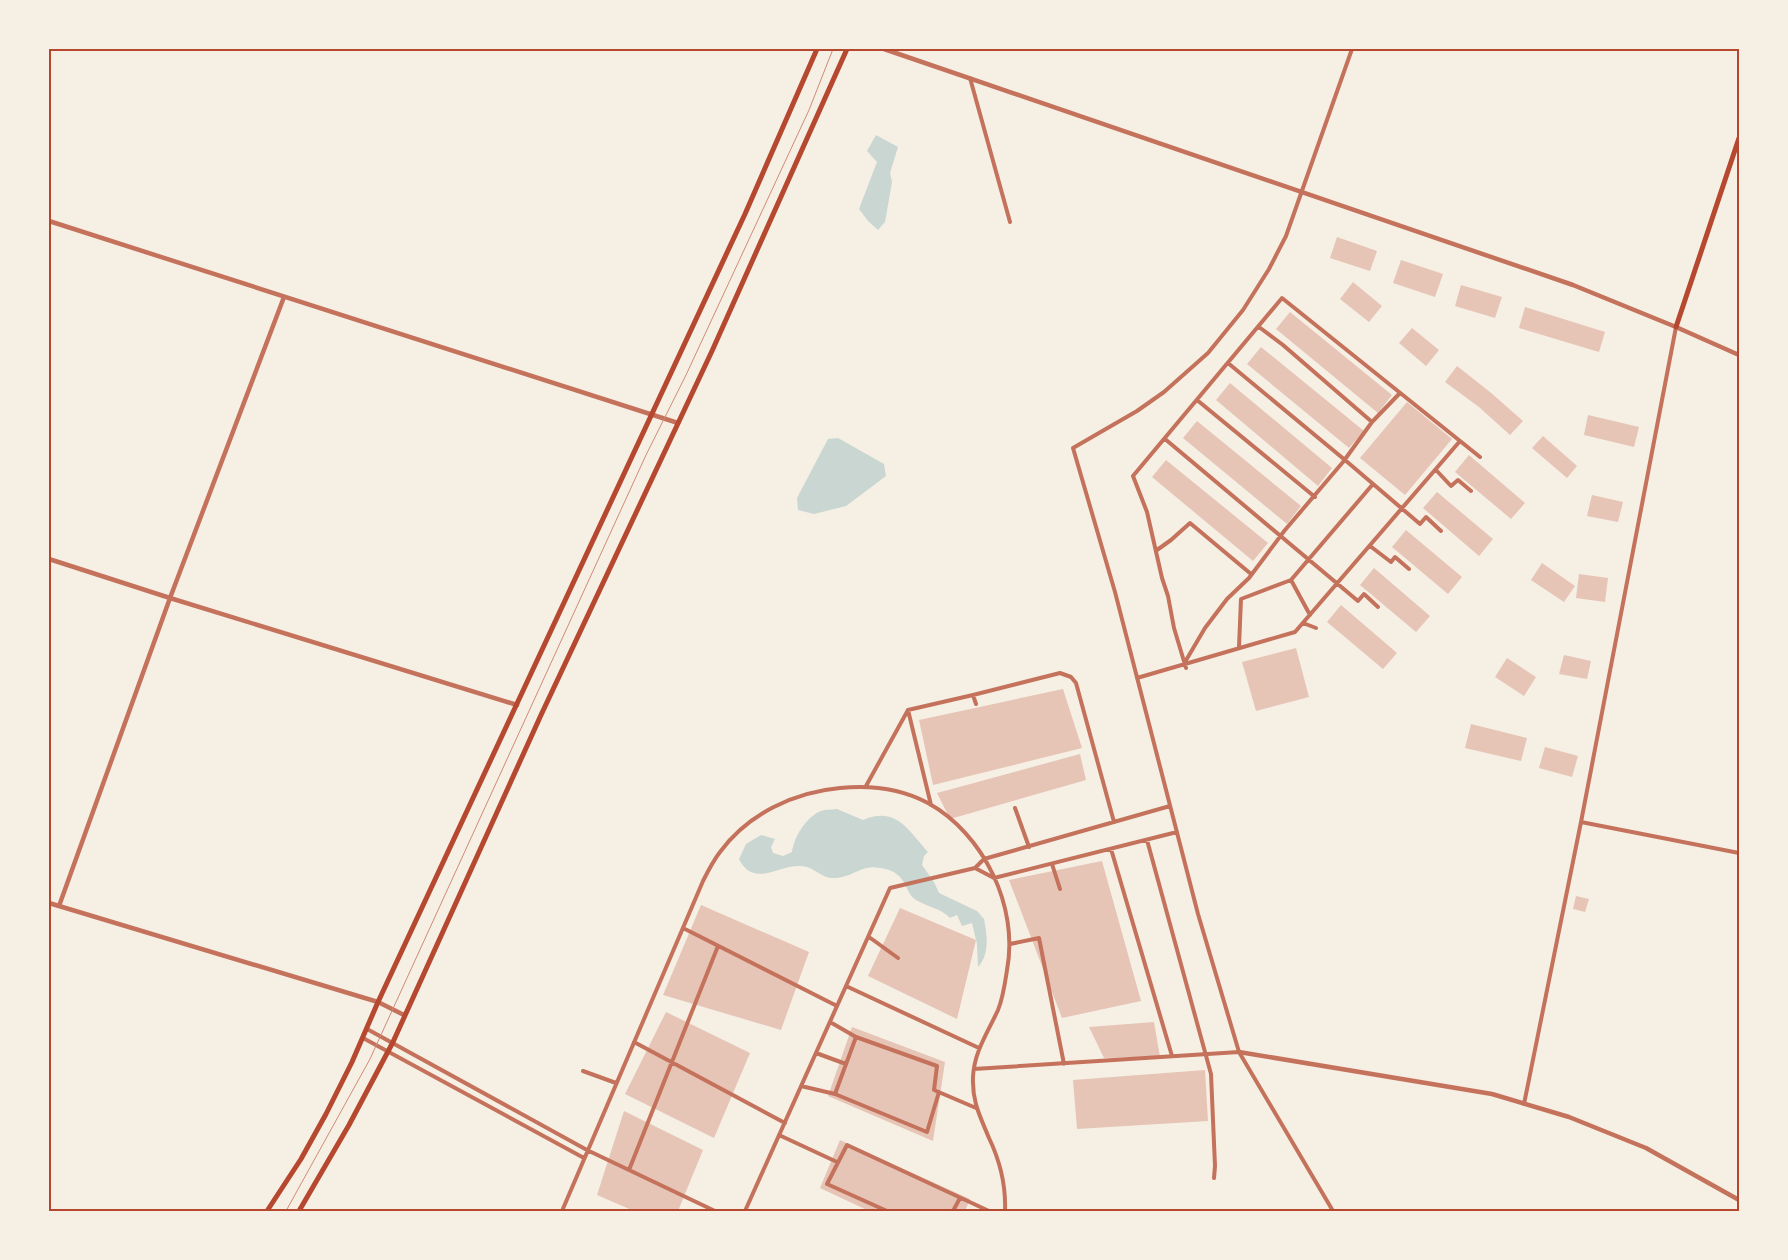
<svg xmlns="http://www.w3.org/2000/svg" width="1788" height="1260" font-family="Manrope,sans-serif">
	<rect width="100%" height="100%" fill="#f6efe4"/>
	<path fill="#c9d6d2" d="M 876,135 L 898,147 L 890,173 L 892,182 L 885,222 L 878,230 L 868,221 L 859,209 L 877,162 L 867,151 Z
		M 838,438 L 884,464 L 886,476 L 846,506 L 814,514 L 798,510 L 797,498 L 828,439 Z
		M 837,809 L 863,820 C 896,806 908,830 928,852 L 924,856 L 922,865 L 934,882 L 939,893 L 977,911 L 984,919 C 987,935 990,954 978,967 L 977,944 L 972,923 L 962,926 L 957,915 L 950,918 C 941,908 927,907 916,900 C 905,893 907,876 889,870 C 862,861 858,876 835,878 C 823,879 817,870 807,867 C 782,860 755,891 739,859 L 746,844 L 761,835 L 775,839 L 771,847 L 773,853 L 783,856 L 792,852 C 794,837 806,817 821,811 C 825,809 832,810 837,809 Z"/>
	<path fill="#e6c5b7" d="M 1337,237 L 1377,251 L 1370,271 L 1330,258 Z
		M 1401,260 L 1443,274 L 1435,297 L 1393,283 Z
		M 1353,282 L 1382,306 L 1369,322 L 1340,299 Z
		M 1461,285 L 1502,297 L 1495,318 L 1455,306 Z
		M 1525,307 L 1605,332 L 1599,352 L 1519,328 Z
		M 1290,312 L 1392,395 L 1378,413 L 1276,329 Z
		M 1412,328 L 1439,350 L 1426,366 L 1399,343 Z
		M 1261,347 L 1364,431 L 1349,448 L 1247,364 Z
		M 1457,366 L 1490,392 L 1523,421 L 1510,435 L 1479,407 L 1445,382 Z
		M 1230,383 L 1332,468 L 1318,486 L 1216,400 Z
		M 1407,402 L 1452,439 L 1405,495 L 1360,458 Z
		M 1588,415 L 1639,427 L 1634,447 L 1584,435 Z
		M 1197,421 L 1301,506 L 1287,524 L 1183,438 Z
		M 1543,436 L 1577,466 L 1567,478 L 1532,448 Z
		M 1469,455 L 1525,503 L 1511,519 L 1455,472 Z
		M 1166,460 L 1268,543 L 1253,561 L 1152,477 Z
		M 1437,492 L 1493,539 L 1479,556 L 1423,508 Z
		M 1592,495 L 1623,502 L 1618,522 L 1587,516 Z
		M 1406,530 L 1462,577 L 1448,594 L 1392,547 Z
		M 1542,563 L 1575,586 L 1564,602 L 1531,580 Z
		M 1374,568 L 1430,616 L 1416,632 L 1360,585 Z
		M 1579,574 L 1608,578 L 1605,602 L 1576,598 Z
		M 1341,605 L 1397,653 L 1383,669 L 1327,622 Z
		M 1296,648 L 1309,697 L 1256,711 L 1242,662 Z
		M 1564,655 L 1591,661 L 1587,679 L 1559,674 Z
		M 1507,658 L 1536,677 L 1524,696 L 1495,677 Z
		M 1063,689 L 1082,748 L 933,785 L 919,720 Z
		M 1471,724 L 1527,738 L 1521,761 L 1465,748 Z
		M 1545,747 L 1578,756 L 1572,777 L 1539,768 Z
		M 1080,754 L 1086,780 L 950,819 L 937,793 Z
		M 1102,861 L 1141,1001 L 1062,1018 L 1009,880 Z
		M 1576,896 L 1589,899 L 1585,912 L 1573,909 Z
		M 701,905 L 809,952 L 781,1030 L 663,995 Z
		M 900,908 L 976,940 L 957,1019 L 868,976 Z
		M 666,1012 L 750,1053 L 714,1138 L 625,1094 Z
		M 1154,1022 L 1160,1057 L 1104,1058 L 1089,1027 Z
		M 852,1027 L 945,1062 L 933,1141 L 828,1096 Z
		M 1205,1070 L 1208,1121 L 1077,1129 L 1073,1080 Z
		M 624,1111 L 703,1150 L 678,1211 L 634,1211 L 597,1195 Z
		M 840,1140 L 970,1199 L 965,1211 L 869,1211 L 820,1188 Z"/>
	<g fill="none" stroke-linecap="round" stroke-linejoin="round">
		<path stroke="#c5725c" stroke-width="4" d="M 970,78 L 1010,222
			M 1259,327 L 1283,345 L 1372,422
			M 1228,363 L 1345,460 L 1420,524 L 1426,517 L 1441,531
			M 1197,400 L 1315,497
			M 1165,439 L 1358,601 L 1364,594 L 1378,607
			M 1436,470 L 1451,486 L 1458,480 L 1471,491
			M 1370,546 L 1391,562 L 1395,557 L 1409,569
			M 1157,550 L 1171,540 L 1190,523 L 1251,574
			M 1291,580 L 1310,615
			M 1303,623 L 1316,628
			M 1239,647 L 1241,599 L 1291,580 L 1373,484
			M 1185,662 L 1205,628 L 1227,599 L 1249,578 L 1285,530 L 1343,462 L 1372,422 L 1400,393
			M 1186,668 L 1174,628 L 1168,596 L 1162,578 L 1147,512 L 1133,476 L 1282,298 L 1480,457
			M 1137,678 L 1295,632 L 1460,441
			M 973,695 L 976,704
			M 908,710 L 931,805
			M 866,786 L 908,710 L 973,695 L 1060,673 L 1071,677 L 1076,683 L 1114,822
			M 1015,808 L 1029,847
			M 1581,822 L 1739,853
			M 1147,840 L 1211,1074 L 1215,1166 L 1214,1178
			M 1111,849 L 1172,1056
			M 1052,864 L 1060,889
			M 975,868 L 994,878 L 1177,832
			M 683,928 L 837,1006
			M 869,937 L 898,958
			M 1010,944 L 1039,938 L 1064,1064
			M 846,986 L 979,1048
			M 830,1022 L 856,1037 L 937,1066 L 934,1090 L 976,1108
			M 367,1029 L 587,1150 L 715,1211
			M 363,1038 L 584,1158
			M 634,1042 L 785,1123
			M 816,1053 L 846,1064
			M 974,1069 L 1239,1052
			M 583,1071 L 616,1083
			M 801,1086 L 835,1094 L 927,1132 L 939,1092
			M 835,1094 L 856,1037
			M 1524,1104 L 1581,822 L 1676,327
			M 779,1135 L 837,1162
			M 629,1170 L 718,946
			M 562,1211 L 703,881 C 708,871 713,861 720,852 C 748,814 794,792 840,788 C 870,785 900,788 928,803 C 984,834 1019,907 1007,970 C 1005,983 1003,998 998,1010 C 988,1032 974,1052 973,1077 C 972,1102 980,1116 989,1138 C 1000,1161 1006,1186 1005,1211
			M 745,1211 L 890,888 L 975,868 L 984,859 L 1170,806
			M 887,1211 L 827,1184 L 847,1145 L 989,1211
			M 953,1211 L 960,1198
			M 1333,1211 L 1239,1052 L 1198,914 L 1115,592 L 1073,448 L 1137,411 L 1164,392 L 1208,353 L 1243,310 L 1269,269 L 1286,236 L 1352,49"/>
		<path stroke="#c5725c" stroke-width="4.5" d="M 884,49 L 1573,285 L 1676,327 L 1739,355
			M 49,221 L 678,423
			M 49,559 L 170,598 L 517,705
			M 49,903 L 378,1002 L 404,1015
			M 59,906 L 170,598 L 284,297
			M 1239,1052 L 1492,1094 L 1569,1117 L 1646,1148 L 1739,1200"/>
		<path stroke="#b5482f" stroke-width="5" d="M 1676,327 L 1739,138
			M 267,1211 L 301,1159 L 326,1114 L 352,1062 L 378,1002 L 745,214 L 817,49
			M 299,1211 L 349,1125 L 393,1042 L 541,715 L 712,351 L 847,49"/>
		<path stroke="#cf8b77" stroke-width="1" d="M 286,1211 L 370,1059 L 646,455 L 686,375 L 809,110 L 833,49"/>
	</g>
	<rect width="1788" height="1260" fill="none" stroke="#f6efe4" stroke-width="100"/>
	<rect x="50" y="50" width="1688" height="1160" fill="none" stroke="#b5482f" stroke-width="2"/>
</svg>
